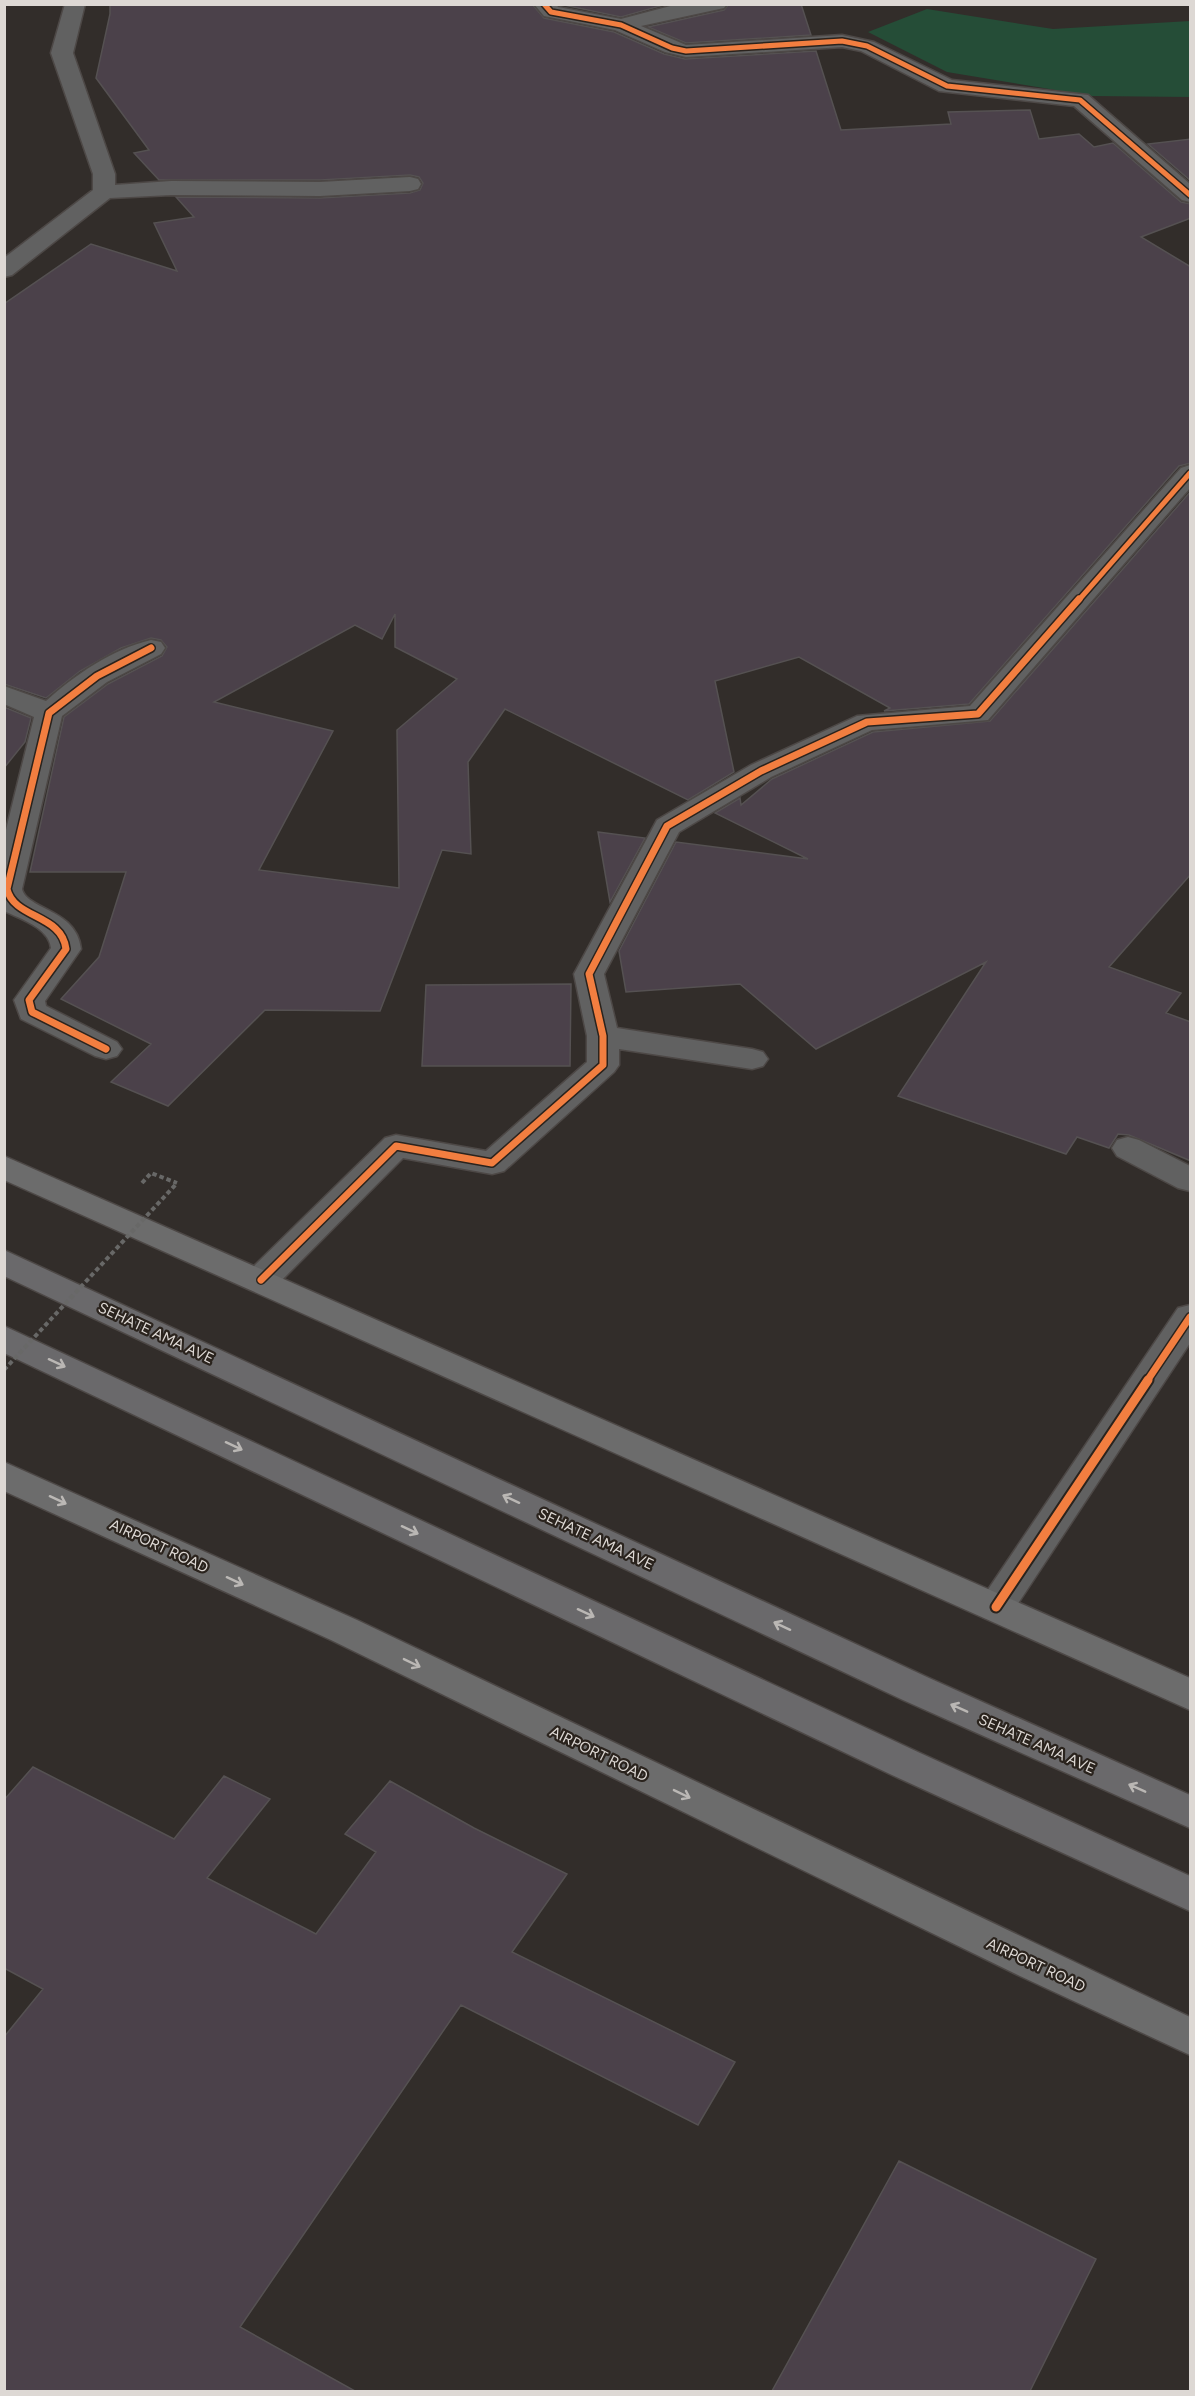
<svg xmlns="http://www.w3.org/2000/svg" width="1195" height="2396" font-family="Figtree,sans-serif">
	<rect width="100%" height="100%" fill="#322d2a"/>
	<path fill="#254d37" d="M 927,9 L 1053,29 L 1190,21 L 1190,97 L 1092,96 L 947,72 L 868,32 Z"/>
	<path fill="#4b414a" stroke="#555152" stroke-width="1.5" fill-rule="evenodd" d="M 110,4 L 532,4 L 544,18 L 614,32 L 664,54 L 685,59 L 816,51 L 841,130 L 951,124 L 948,112 L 1030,110 L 1039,139 L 1079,134 L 1094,147 L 1113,143 L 1181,202 L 1191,204 L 1191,218 L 1141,237 L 1191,267 L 1191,463 L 1179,466 L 969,704 L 884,711 L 890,708 L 799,657 L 715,681 L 734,772 L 688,800 L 505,709 L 468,762 L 471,854 L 442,850 L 380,1011 L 265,1010 L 168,1106 L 111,1082 L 151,1044 L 61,999 L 99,957 L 126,872 L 30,872 L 64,717 L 108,684 L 162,656 L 167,647 L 161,640 L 151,638 L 121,648 L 80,671 L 46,698 L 4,684 L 4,304 L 91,244 L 177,271 L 154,223 L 194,217 L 176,197 L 320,198 L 410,193 L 420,190 L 423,183 L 419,177 L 410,175 L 320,180 L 159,180 L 134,153 L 149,150 L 96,78 L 110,14 ZM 395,614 L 395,647 L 457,679 L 397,730 L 399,888 L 259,870 L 333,731 L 214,702 L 355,625 L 382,639 Z
		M 559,4 L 667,4 L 621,17 Z
		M 729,4 L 801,4 L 811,35 L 686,43 L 648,27 L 724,10 Z
		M 1191,139 L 1191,181 L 1148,144 Z
		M 1191,491 L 1191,874 L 1109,967 L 1181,993 L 1166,1013 L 1191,1022 L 1191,1161 L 1129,1135 L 1118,1134 L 1109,1148 L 1077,1137 L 1066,1154 L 898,1096 L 986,962 L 816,1049 L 740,984 L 626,992 L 619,951 L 676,842 L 808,859 L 715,813 L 740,798 L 741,805 L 772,779 L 873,732 L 990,721 Z
		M 4,707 L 31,718 L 25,742 L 4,768 Z
		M 598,832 L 645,838 L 610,902 Z
		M 571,984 L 570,1066 L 422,1066 L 426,985 Z
		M 33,1767 L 174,1839 L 224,1776 L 270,1799 L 207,1878 L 316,1934 L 376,1852 L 345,1834 L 390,1781 L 474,1828 L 567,1874 L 512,1952 L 735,2062 L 698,2125 L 461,2005 L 240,2327 L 355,2391 L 4,2391 L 4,2037 L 43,1989 L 4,1968 L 4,1800 Z
		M 899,2161 L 1096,2259 L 1030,2391 L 772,2391 Z"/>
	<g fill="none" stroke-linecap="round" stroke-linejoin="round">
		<g stroke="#4d4846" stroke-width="3">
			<path id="street" d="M 65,4 L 85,4 L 73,53 L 115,174 L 115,185 L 171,181 L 320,182 L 410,177 L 418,179 L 421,184 L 418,189 L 410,191 L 320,196 L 171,195 L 110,198 L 12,275 L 4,277 L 4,258 L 93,190 L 93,174 L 51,53 Z
				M 534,4 L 556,4 L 558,7 L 621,19 L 678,4 L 727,4 L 724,8 L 641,26 L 686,45 L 842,35 L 874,42 L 952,80 L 1088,95 L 1190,184 L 1190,202 L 1182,200 L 1074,106 L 939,91 L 861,51 L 842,47 L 686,57 L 665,52 L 615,30 L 544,16 Z
				M 1190,465 L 1190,488 L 988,720 L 872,730 L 771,777 L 679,832 L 604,974 L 617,1028 L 752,1049 L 763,1052 L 768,1059 L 763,1066 L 752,1069 L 619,1049 L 619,1065 L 614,1072 L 504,1171 L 492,1174 L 403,1158 L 273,1289 L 261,1292 L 249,1289 L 244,1280 L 249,1271 L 385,1138 L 396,1135 L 486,1151 L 587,1062 L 587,1036 L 574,974 L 657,820 L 751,765 L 857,716 L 970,706 L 1181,468 Z
				M 151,640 L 161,642 L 165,648 L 161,654 L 107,682 L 62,716 L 22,889 C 27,910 77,909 81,949 L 45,1001 L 46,1006 L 117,1042 L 122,1049 L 117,1056 L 106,1059 L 95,1056 L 21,1019 L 14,1000 L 51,948 C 49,928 21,919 4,911 L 4,838 L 34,717 L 4,704 L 4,686 L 46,701 C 75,675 112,649 151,640 Z
				M 1128,1137 L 1139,1140 L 1190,1166 L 1190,1191 L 1178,1188 L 1117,1156 L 1112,1148 L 1117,1140 Z
				M 1190,1305 L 1190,1343 L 1009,1617 L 996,1622 L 983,1617 L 977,1607 L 983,1597 L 1178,1308 Z"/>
		</g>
		<g stroke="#4d4846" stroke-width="3">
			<path id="secondary" d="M 4,1156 L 1190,1678 L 1190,1710 L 4,1180 Z
				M 4,1462 L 357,1620 L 1190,2017 L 1190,2055 L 1020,1976 L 331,1640 L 4,1491 Z"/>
		</g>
		<g stroke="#4d4846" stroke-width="3">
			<path id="primary" d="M 4,1250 L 929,1678 L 1190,1795 L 1190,1828 L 903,1700 L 4,1276 Z
				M 4,1326 L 920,1753 L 1190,1876 L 1190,1911 L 892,1775 L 4,1353 Z"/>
		</g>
		<path stroke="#686867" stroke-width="4" stroke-dasharray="4.5 3" stroke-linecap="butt" d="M 142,1183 L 151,1173 L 177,1183"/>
		<use href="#street" fill="#616161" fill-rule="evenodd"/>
		<use href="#secondary" fill="#6c6c6c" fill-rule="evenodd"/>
		<use href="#primary" fill="#6a696b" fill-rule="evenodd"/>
		<path stroke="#686867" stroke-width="4" stroke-dasharray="4.5 3" stroke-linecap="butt" d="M 4,1370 L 177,1183"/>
		<g stroke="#2a231d" stroke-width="8">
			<path id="cycleway-far2" d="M 544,4 L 551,12 L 621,25 L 672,48 L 686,51 L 842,41 L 867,46 L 947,86 L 1080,100 L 1190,195
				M 1078,601 L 1190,473"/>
		</g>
		<g stroke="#2a231d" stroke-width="10">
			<path id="cycleway-far1" d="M 106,1049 L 32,1012 L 29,1000 L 66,949 C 62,914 14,919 7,889 L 49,713 L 97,676 L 151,648
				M 261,1280 L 396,1146 L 492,1163 L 603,1065 L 603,1036 L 589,974 L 667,826 L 761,771 L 867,722 L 978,714 L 1079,599
				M 1147,1381 L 1190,1317"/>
		</g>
		<g stroke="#2a231d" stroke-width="13">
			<path id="cycleway" d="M 996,1607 L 1148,1380"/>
		</g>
		<use href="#cycleway-far2" stroke="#f27e40" stroke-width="5"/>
		<use href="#cycleway-far1" stroke="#f27e40" stroke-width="7"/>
		<use href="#cycleway" stroke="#f27e40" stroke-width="9"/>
	</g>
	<defs><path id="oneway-shaft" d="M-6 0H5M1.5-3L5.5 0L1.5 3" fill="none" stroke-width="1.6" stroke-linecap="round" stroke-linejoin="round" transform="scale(1.5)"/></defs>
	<g stroke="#bab7b4">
		<use href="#oneway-shaft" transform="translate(57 1363) rotate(25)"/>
		<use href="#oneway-shaft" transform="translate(234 1446) rotate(25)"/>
		<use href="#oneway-shaft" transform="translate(511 1499) rotate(-155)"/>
		<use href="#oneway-shaft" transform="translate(410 1530) rotate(25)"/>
		<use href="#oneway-shaft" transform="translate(586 1613) rotate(25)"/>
		<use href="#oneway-shaft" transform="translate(782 1626) rotate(-155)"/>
		<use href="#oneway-shaft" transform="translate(959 1708) rotate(-156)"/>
		<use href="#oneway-shaft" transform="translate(1137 1788) rotate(-156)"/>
	</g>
	<g stroke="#bbb8b5">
		<use href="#oneway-shaft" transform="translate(58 1500) rotate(25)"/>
		<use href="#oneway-shaft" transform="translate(235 1581) rotate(25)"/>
		<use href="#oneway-shaft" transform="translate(412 1663) rotate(26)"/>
		<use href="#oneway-shaft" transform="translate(682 1794) rotate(26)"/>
	</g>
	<g text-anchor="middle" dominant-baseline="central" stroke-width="4.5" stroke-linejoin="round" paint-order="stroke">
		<g font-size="15" fill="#ddd8d4" stroke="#2a231d">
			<text transform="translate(156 1333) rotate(25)">SEHATE AMA AVE</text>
			<text transform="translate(596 1539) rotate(25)">SEHATE AMA AVE</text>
			<text transform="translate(159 1546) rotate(25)">AIRPORT ROAD</text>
			<text transform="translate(1037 1744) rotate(24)">SEHATE AMA AVE</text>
			<text transform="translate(599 1754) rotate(26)">AIRPORT ROAD</text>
			<text transform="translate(1036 1965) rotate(25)">AIRPORT ROAD</text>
		</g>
	</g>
	<rect width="1195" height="2396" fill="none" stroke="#ddd8d4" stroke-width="12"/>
</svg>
